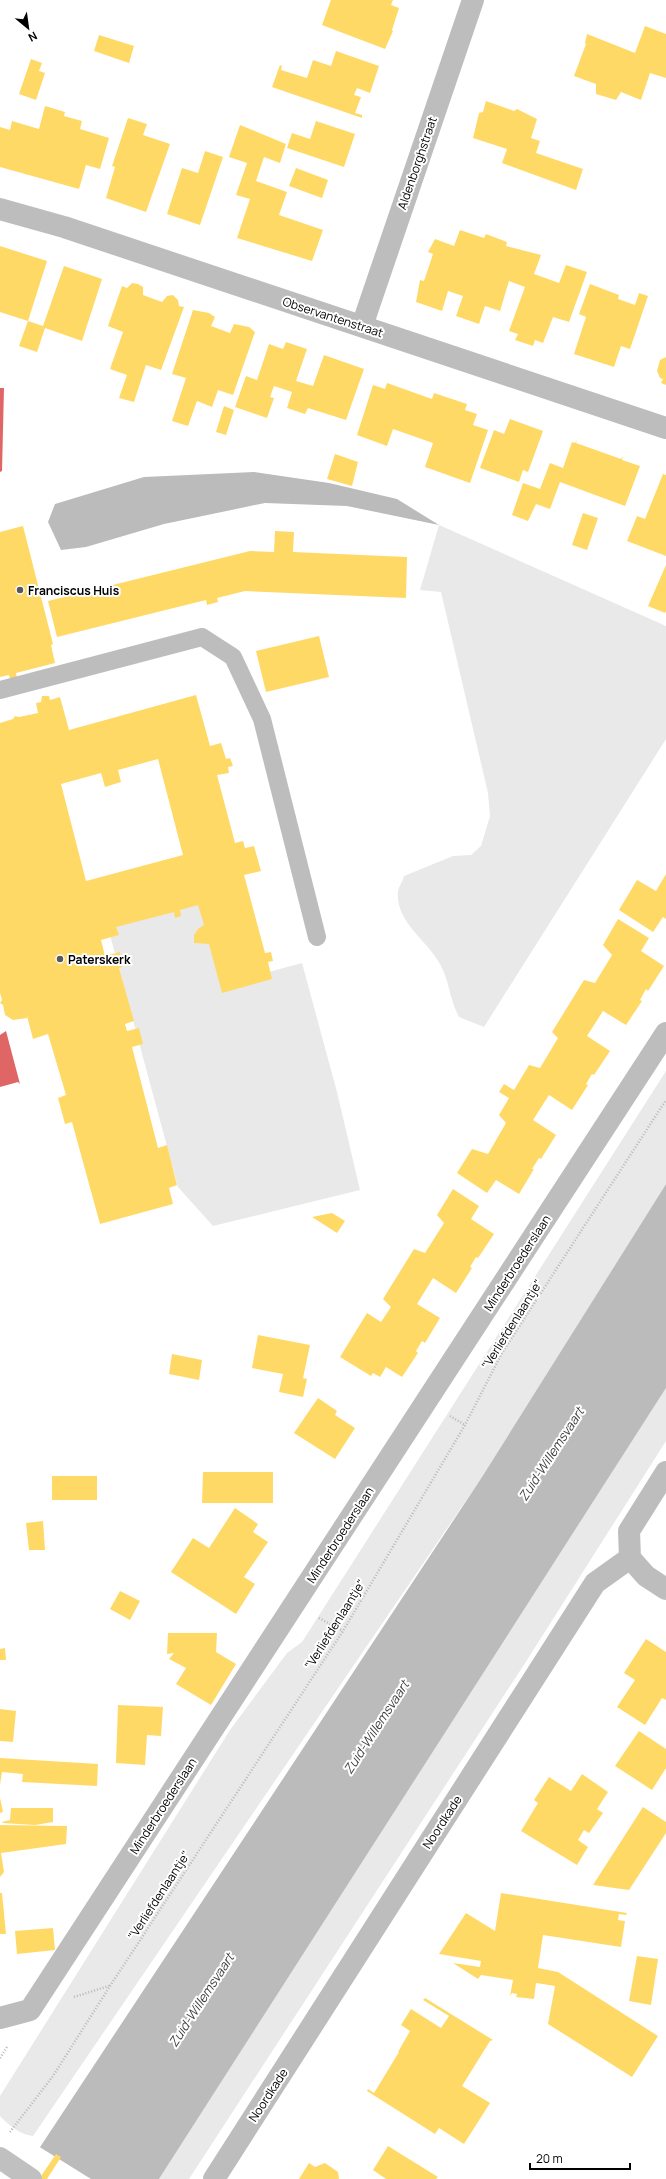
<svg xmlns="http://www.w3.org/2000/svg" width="666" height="2179" font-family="Manrope,sans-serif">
	<rect width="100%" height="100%" fill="#fff"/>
	<path fill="#e9e9e9" d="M 439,525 L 666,626 L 666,739 L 484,1027 L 459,1017 C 449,998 450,982 440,964 C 428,941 395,922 398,891 C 399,886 403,881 404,876 L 453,856 L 471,855 L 481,846 L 490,816 L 488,793 L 441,592 L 420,590 Z
		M 201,902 L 224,984 L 302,963 L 337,1092 L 360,1190 L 213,1226 L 178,1187 L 107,924 Z
		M 666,1071 L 666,1184 L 482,1477 L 33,2136 C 19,2134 10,2126 0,2116 L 0,2096 L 230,1730 L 287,1653 L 302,1642 Z
		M 666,1388 L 666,1441 L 527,1660 L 189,2179 L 159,2179 Z"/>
	<path fill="#bbb" d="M 254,472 L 329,483 L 397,499 L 439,525 L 347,506 L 265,503 L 164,524 L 86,547 L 61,550 L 48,522 L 55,504 L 144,477 Z
		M 666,1184 L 666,1388 L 159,2179 L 19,2179 L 482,1477 Z"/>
	<path fill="#fff" d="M 38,2146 L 91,2179 L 17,2179 Z"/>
	<path fill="#ffd966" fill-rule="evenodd" d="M 331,0 L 393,0 L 391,5 L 399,8 L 392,30 L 393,31 L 385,49 L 322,25 Z
		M 645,26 L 666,34 L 666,78 L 650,73 L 641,100 L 621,92 L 616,100 L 596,94 L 596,84 L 574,76 L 586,44 L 585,43 L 587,34 L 635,53 Z
		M 99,35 L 134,46 L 129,63 L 94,51 Z
		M 336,51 L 379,66 L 370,93 L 357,88 L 354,95 L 361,97 L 355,113 L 362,115 L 362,118 L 272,87 L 280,65 L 282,66 L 281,70 L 307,78 L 313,60 L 331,66 Z
		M 31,59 L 42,63 L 39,71 L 45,73 L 36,100 L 19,94 Z
		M 486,101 L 514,111 L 517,109 L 537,119 L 531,138 L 540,141 L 536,153 L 583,169 L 576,190 L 502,163 L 507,149 L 473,138 L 479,113 L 483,112 Z
		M 45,106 L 65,112 L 64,116 L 82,121 L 80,129 L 109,138 L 100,169 L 86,165 L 79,189 L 0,167 L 0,127 L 10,130 L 12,121 L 39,129 Z
		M 128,118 L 147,124 L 143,135 L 170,144 L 146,212 L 106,198 L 115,167 L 112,166 Z
		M 316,121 L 355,134 L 344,167 L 287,148 L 292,133 L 310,139 Z
		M 240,125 L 286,144 L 280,163 L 264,157 L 256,181 L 287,192 L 279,215 L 323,230 L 312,261 L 237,238 L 250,199 L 236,195 L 247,163 L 229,157 Z
		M 205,151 L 223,157 L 200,225 L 167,214 L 182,168 L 198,173 Z
		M 296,168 L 328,180 L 322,198 L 289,186 Z
		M 460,230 L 484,238 L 486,234 L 507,242 L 506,246 L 541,255 L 534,274 L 559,283 L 566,265 L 587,272 L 569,322 L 553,317 L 543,343 L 535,340 L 533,346 L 515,340 L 518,334 L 509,331 L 525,287 L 509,281 L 500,311 L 485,306 L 479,324 L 456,316 L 463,296 L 448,291 L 442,311 L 416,302 L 420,280 L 424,281 L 433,254 L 428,252 L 435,239 L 454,246 Z
		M 0,246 L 47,261 L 28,321 L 0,312 Z
		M 64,266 L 102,279 L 82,341 L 45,328 L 37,352 L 19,346 L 28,321 L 43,326 Z
		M 132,283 L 138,284 L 143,287 L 143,295 L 162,302 L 167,296 L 173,295 L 178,300 L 179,306 L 184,307 L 161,370 L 146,365 L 134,402 L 119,398 L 127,375 L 110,369 L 123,332 L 108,326 L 122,286 L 127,288 Z
		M 590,284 L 619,295 L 618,299 L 635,305 L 639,293 L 648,296 L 630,349 L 621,346 L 614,367 L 574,354 L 586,317 L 579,314 Z
		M 193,310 L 209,313 L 215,317 L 211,326 L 230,333 L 234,324 L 249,327 L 255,332 L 233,395 L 218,390 L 212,407 L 197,401 L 188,426 L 172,421 L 186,378 L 172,374 Z
		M 286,342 L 307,349 L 296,381 L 313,386 L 324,355 L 364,369 L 346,420 L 308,408 L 305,414 L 287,408 L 292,392 L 274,386 L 270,397 L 274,398 L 267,418 L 235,407 L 246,376 L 257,380 L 269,344 L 283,349 Z
		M 666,357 L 666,385 L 661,383 L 663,379 L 660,378 L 657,371 L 660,360 Z
		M 387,383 L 432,399 L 434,393 L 467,404 L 465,410 L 477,414 L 473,425 L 488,430 L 470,483 L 425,467 L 433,443 L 393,429 L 387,446 L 357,435 L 373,385 L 385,389 Z
		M 224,406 L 234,410 L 226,435 L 216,432 Z
		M 510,419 L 543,431 L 528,472 L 523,470 L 519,482 L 480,468 L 494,430 L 504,434 Z
		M 577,440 L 576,443 L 621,459 L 623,456 L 622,460 L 640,466 L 625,506 L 560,482 L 550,509 L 536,504 L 528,521 L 512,515 L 523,483 L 540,489 L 550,463 L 563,468 L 572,442 L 575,443 Z
		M 335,454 L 358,462 L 352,486 L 327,479 Z
		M 663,474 L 666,475 L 666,556 L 627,541 L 637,516 L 645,519 Z
		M 583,513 L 598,518 L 587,550 L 572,545 Z
		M 23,526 L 53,644 L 51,645 L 55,663 L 16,673 L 17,678 L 10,679 L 9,675 L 0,677 L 0,532 Z
		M 275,531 L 294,532 L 293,552 L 407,557 L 406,598 L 245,591 L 217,598 L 218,602 L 207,605 L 206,600 L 57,637 L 48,601 L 250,551 L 274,552 Z
		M 666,565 L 666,611 L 665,613 L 648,606 Z
		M 319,636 L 329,677 L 266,692 L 256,651 Z
		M 196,695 L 210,746 L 221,743 L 226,759 L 230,758 L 233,766 L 228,767 L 229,773 L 217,775 L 235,843 L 243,841 L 245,848 L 254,846 L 261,871 L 244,875 L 265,953 L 271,952 L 273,961 L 268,962 L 272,979 L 222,993 L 209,944 L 194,943 L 194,935 L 198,929 L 204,925 L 198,905 L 180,910 L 181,916 L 175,918 L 174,912 L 116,927 L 119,935 L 101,940 L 105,956 L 120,952 L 122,967 L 119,968 L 134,1021 L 125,1024 L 127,1031 L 139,1028 L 143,1044 L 132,1047 L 158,1148 L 167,1145 L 177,1185 L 169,1188 L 173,1204 L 100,1224 L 72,1122 L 65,1124 L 58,1098 L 66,1095 L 48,1034 L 33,1039 L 27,1016 L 27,1018 L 13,1020 L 5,1015 L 3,1005 L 0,1003 L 2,1000 L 0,993 L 0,723 L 13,719 L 15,716 L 19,717 L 38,713 L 36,703 L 41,702 L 42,696 L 49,696 L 50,700 L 60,697 L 69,730 ZM 158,759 L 183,855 L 86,881 L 61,784 L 101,773 L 105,787 L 121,782 L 118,770 Z
		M 666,874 L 666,919 L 663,917 L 653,932 L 619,910 L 637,880 L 656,891 Z
		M 618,919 L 649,938 L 641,951 L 664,966 L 648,991 L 646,989 L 640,1000 L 642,1001 L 626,1025 L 603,1011 L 587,1036 L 610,1051 L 594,1075 L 592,1074 L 586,1084 L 588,1085 L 572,1110 L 549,1095 L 533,1120 L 556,1135 L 541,1159 L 539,1158 L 532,1169 L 534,1169 L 519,1194 L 496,1180 L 487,1193 L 457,1173 L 472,1149 L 488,1154 L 506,1123 L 499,1115 L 509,1098 L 499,1092 L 504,1084 L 514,1090 L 529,1065 L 540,1068 L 558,1038 L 552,1032 L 584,980 L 595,983 L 612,955 L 603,945 Z
		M 453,1189 L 479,1206 L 471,1219 L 494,1234 L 478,1258 L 476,1257 L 470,1267 L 472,1268 L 456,1293 L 433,1278 L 417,1304 L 440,1318 L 425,1343 L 422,1341 L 416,1351 L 418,1353 L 402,1377 L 386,1367 L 380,1377 L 373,1373 L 371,1376 L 340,1357 L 367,1313 L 381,1322 L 391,1307 L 383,1299 L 414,1249 L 425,1253 L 444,1223 L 437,1215 Z
		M 332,1213 L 345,1221 L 337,1233 L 312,1217 Z
		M 258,1335 L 310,1345 L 303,1378 L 307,1379 L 303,1397 L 279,1392 L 283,1374 L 252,1368 Z
		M 172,1354 L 202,1360 L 199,1380 L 169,1374 Z
		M 318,1398 L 337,1411 L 335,1415 L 355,1428 L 335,1459 L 294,1433 Z
		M 203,1472 L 273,1472 L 273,1503 L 202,1503 Z
		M 52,1476 L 97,1476 L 97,1500 L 52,1500 Z
		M 235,1508 L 258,1524 L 253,1532 L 268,1542 L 244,1577 L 255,1584 L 236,1614 L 171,1572 L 193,1538 L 209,1548 Z
		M 43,1521 L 45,1550 L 29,1550 L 26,1523 Z
		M 120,1591 L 140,1601 L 130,1620 L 110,1609 Z
		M 168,1633 L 217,1633 L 216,1652 L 236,1664 L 211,1705 L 176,1684 L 186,1668 L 169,1659 L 174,1653 L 167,1654 Z
		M 646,1639 L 666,1652 L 666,1700 L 662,1698 L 645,1725 L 617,1707 L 635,1680 L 624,1673 Z
		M 5,1648 L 6,1660 L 0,1660 L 0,1649 Z
		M 118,1705 L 163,1707 L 161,1736 L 147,1735 L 145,1765 L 116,1763 Z
		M 0,1709 L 16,1711 L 13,1742 L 0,1741 Z
		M 639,1731 L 666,1749 L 666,1768 L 652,1790 L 615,1766 Z
		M 0,1758 L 98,1764 L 97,1786 L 22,1782 L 23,1774 L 2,1772 L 0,1785 Z
		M 582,1774 L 608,1792 L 597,1809 L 603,1813 L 589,1833 L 584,1830 L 578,1840 L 588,1847 L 577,1865 L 521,1831 L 538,1803 L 534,1800 L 549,1777 L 571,1791 Z
		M 0,1798 L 3,1812 L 0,1813 Z
		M 643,1807 L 666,1822 L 666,1833 L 629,1890 L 593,1885 Z
		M 11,1808 L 53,1808 L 53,1822 L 35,1825 L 3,1823 L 2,1822 L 10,1820 Z
		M 0,1825 L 67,1826 L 66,1844 L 1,1853 L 4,1872 L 0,1877 Z
		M 0,1893 L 2,1893 L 6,1934 L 0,1934 Z
		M 501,1893 L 627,1913 L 626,1915 L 619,1914 L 618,1920 L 625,1921 L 621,1947 L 543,1935 L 538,1968 L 558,1972 L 658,2036 L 632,2077 L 548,2024 L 555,1986 L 536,1983 L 534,1999 L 516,1997 L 517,1994 L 512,1993 L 510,1996 L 513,1980 L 481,1975 L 478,1979 L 453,1963 L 480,1967 L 481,1961 L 439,1954 L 466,1913 L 495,1931 Z
		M 53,1928 L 55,1950 L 17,1954 L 15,1931 Z
		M 637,1956 L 658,1959 L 651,2005 L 629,2001 Z
		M 425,1998 L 493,2040 L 490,2041 L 462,2086 L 490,2103 L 464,2144 L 439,2128 L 435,2134 L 367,2091 L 368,2089 L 374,2093 L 399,2052 L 398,2052 L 410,2031 L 401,2025 L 411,2009 L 441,2028 L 449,2016 L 423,2000 Z
		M 388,2146 L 438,2177 L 436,2179 L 386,2179 L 373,2170 Z
		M 56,2154 L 61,2157 L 47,2179 L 39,2179 Z
		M 309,2163 L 315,2167 L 325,2163 L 338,2172 L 339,2179 L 299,2179 Z"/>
	<path fill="#e06666" d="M 0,388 L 4,388 L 2,471 L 0,472 Z
		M 6,1031 L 20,1084 L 18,1082 L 0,1087 L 0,1035 Z"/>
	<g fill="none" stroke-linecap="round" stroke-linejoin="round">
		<path stroke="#b8b8b8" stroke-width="2.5" stroke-dasharray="1 2" stroke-linecap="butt" d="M 450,1416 L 465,1425
			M 319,1618 L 343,1631
			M 74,1997 L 109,1986
			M 0,2058 L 7,2047
			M 10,2132 L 53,2076 L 110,1986 L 343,1631 L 465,1425 L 502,1353 L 666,1100"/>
		<path stroke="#bdbdbd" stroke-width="18" d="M 0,690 L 202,637 L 233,657 L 262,719 L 317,937"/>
		<path stroke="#bdbdbd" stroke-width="22" d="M 0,209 L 64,227 L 666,428
			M 362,326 L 473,0
			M 630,1558 L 629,1531 L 666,1472
			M 630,1558 L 646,1576 L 666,1589
			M 0,2018 L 30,2010 L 666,1033
			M 214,2179 L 595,1583 L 630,1558"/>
		<path stroke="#c0c0c0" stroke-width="22" d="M 0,2158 L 31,2179"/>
	</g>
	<g fill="#595959" stroke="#fff" stroke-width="1.5">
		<circle cx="20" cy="590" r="4"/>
		<circle cx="60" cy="959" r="4"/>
	</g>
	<g text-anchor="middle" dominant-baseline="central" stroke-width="4" stroke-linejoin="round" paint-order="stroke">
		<g font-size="12" fill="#000" stroke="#fff">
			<text transform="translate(417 163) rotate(-71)">Aldenborghstraat</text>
			<text transform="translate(333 317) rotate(18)">Observantenstraat</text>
			<text transform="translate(517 1263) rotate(-57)">Minderbroederslaan</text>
			<text transform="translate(512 1324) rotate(-58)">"Verliefdenlaantje"</text>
			<text transform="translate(340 1535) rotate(-57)">Minderbroederslaan</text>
			<text transform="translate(335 1624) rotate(-58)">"Verliefdenlaantje"</text>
			<text transform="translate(163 1806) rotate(-57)">Minderbroederslaan</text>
			<text transform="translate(442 1822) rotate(-57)">Noordkade</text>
			<text transform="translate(159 1895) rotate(-57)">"Verliefdenlaantje"</text>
			<text transform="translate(268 2095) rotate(-57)">Noordkade</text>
		</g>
		<g font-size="12" font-weight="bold" fill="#000" stroke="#fff" text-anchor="start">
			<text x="28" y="590">Franciscus Huis</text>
			<text x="68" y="959">Paterskerk</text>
		</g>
		<g font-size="13" font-style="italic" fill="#3f3f3f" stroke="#fff">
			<text transform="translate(551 1454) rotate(-57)">Zuid-Willemsvaart</text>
			<text transform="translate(376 1727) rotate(-57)">Zuid-Willemsvaart</text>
			<text transform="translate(201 2000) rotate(-57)">Zuid-Willemsvaart</text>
		</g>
	</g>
	<g transform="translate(28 28) rotate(151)" stroke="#ffffff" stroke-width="3" paint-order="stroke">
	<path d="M0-3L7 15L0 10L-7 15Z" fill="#000000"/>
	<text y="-6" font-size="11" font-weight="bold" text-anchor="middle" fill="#000000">N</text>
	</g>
	<path d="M530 2163v6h100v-6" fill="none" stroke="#000000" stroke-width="2"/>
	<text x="536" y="2163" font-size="12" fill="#000000" stroke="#ffffff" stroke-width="3" paint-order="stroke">20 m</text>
</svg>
